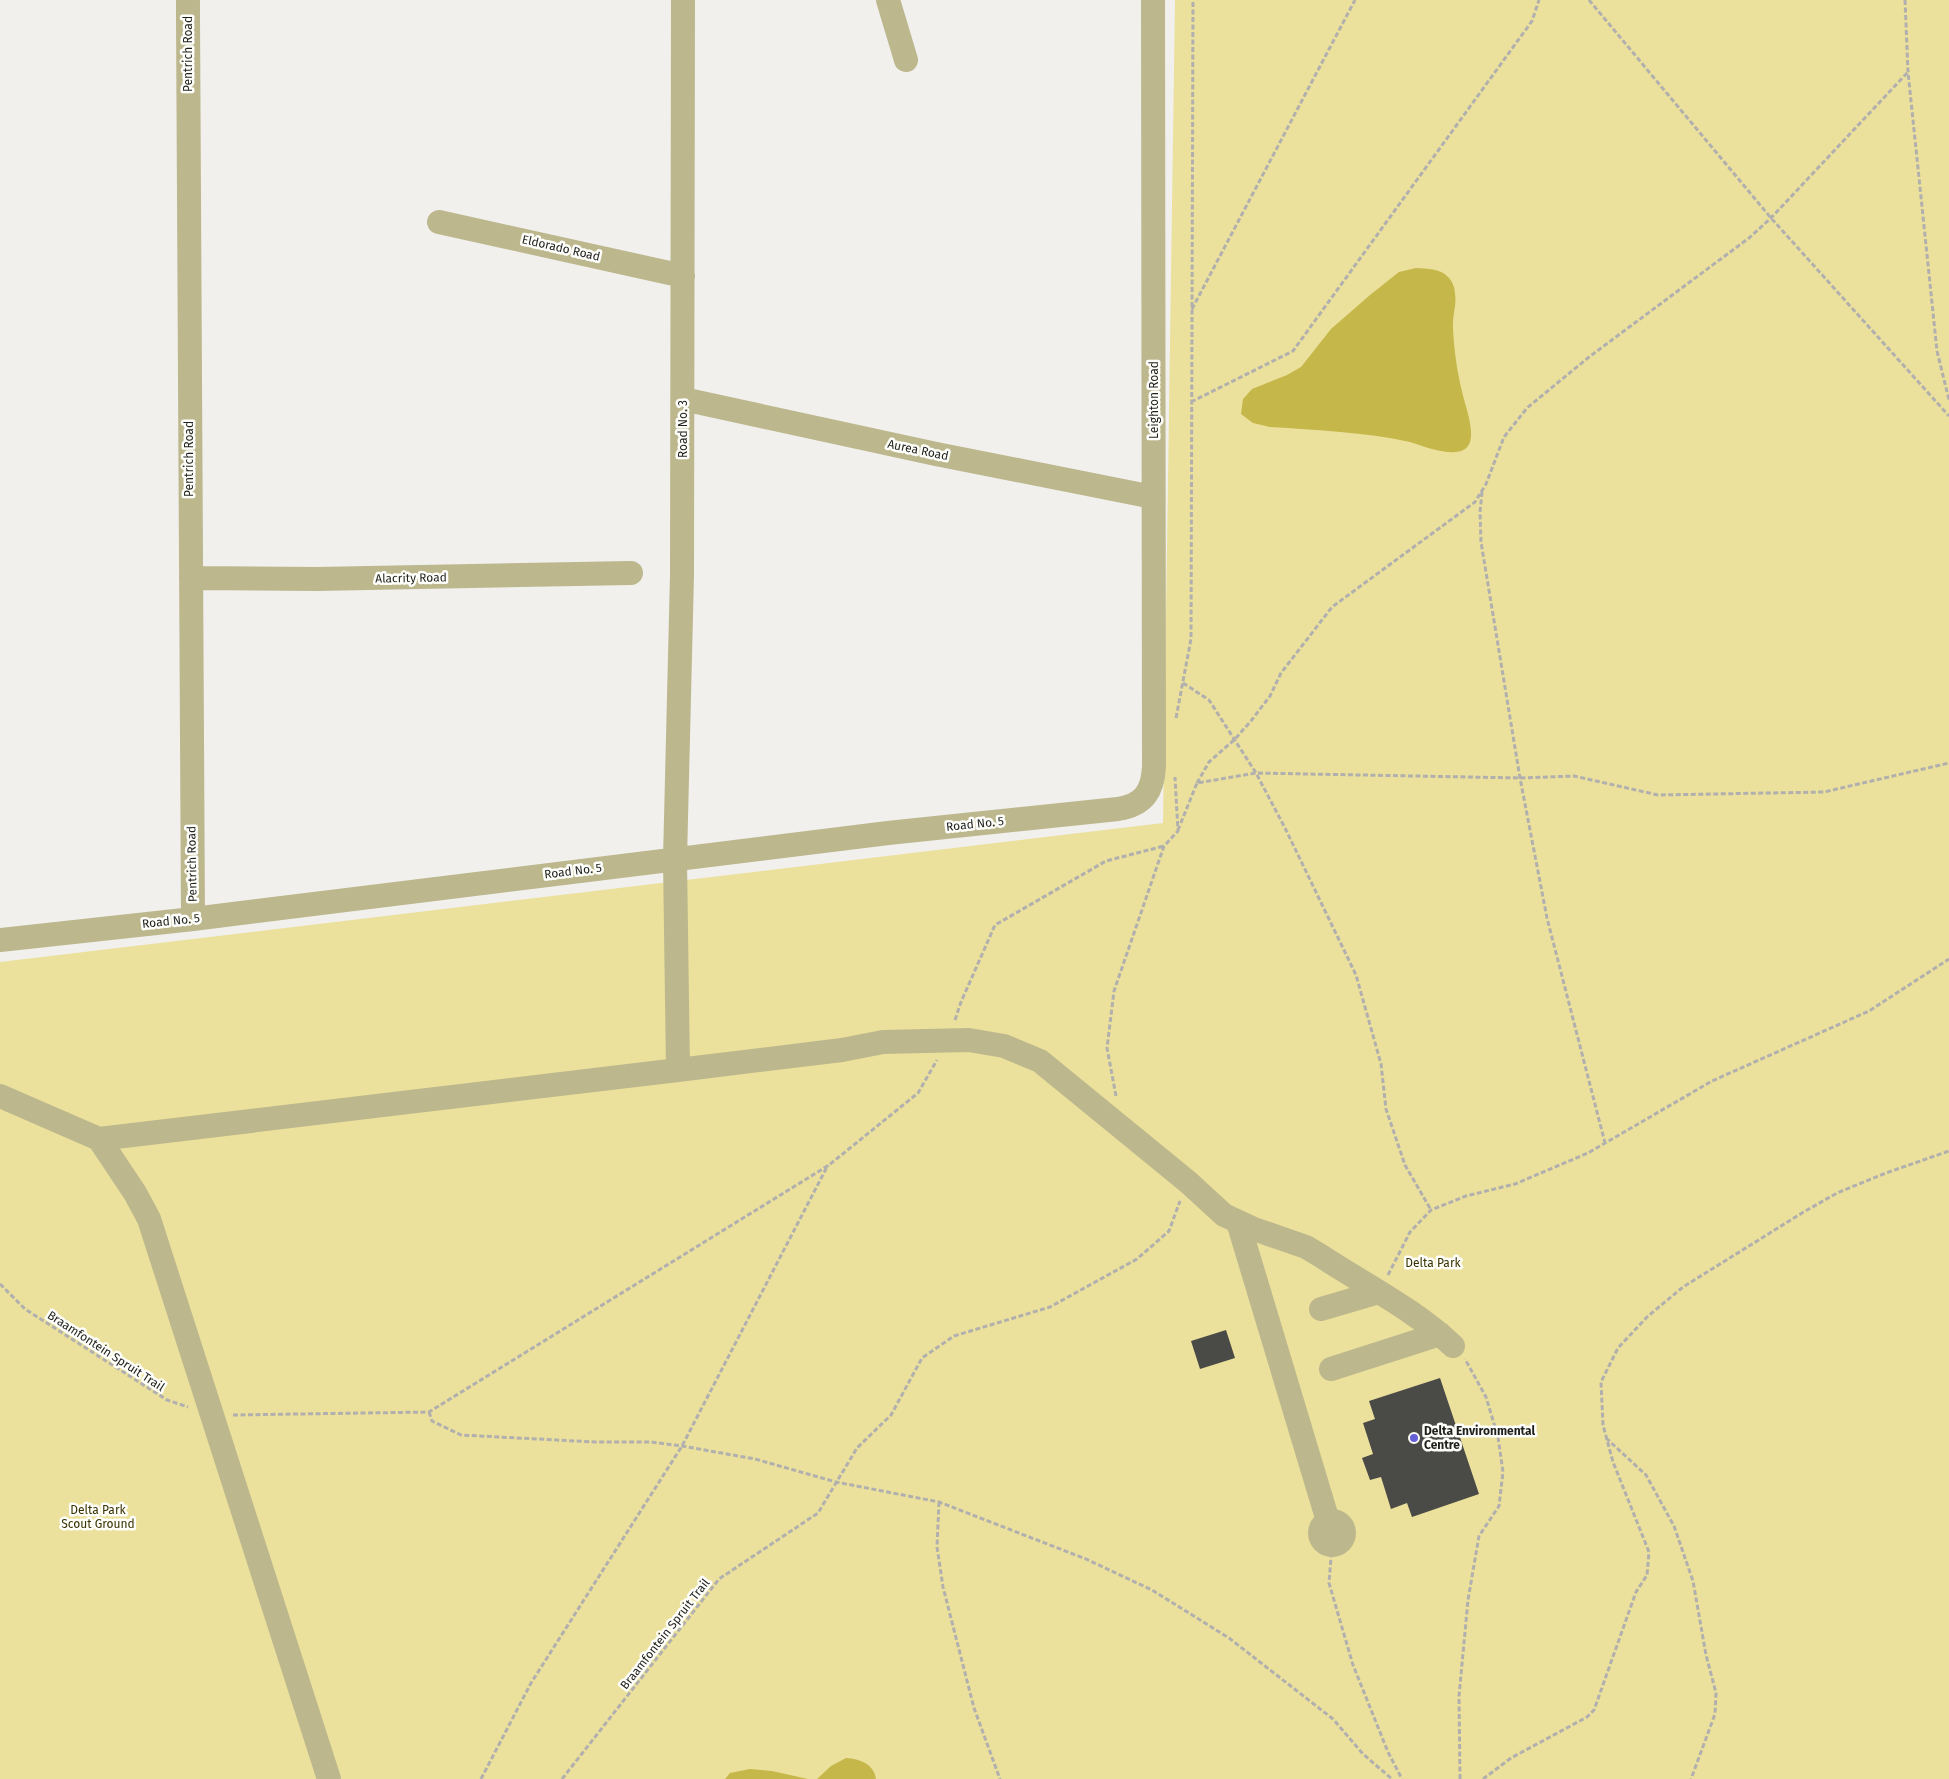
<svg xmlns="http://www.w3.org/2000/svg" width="1949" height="1779" font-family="'Fira Sans',sans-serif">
	<rect width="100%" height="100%" fill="#f1f0ed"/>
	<path fill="#ebe19c" d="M 1175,0 L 1949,0 L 1949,1779 L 0,1779 L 0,962 L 1163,823 Z"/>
	<path fill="#c6b74b" d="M 1416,268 C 1427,269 1440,268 1448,277 C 1452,281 1455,287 1455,294 C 1457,305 1452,316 1453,328 C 1454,352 1458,379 1465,403 C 1468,414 1477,441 1465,449 C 1453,458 1422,446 1410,442 C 1364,432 1317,430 1270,427 L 1253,423 L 1241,414 L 1243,399 L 1252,389 L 1287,375 L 1301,367 L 1331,329 L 1370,295 L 1399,272 Z
		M 846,1758 C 860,1759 874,1764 876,1779 L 817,1779 L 831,1766 Z
		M 750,1769 L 772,1771 L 808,1779 L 725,1779 L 730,1773 Z"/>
	<path fill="#4a4a47" d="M 1226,1330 L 1235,1358 L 1200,1369 L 1191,1341 Z
		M 1440,1378 L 1479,1494 L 1412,1517 L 1407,1503 L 1391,1509 L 1381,1477 L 1370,1480 L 1362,1458 L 1373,1454 L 1363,1423 L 1375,1419 L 1369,1401 Z"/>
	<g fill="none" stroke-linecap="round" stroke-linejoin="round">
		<path stroke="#b1b0ae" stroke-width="3" stroke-dasharray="5 2.5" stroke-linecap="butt" d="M 1589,0 L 1771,218 L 1949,416
			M 1905,0 L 1908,72 L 1937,351 L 1949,400
			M 1192,309 L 1355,0
			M 1191,402 L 1293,351 L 1532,21 L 1539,0
			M 1482,492 L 1480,512 L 1481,542 L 1520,778 L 1547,918 L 1605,1143
			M 1183,683 L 1209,700 L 1256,773 L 1285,828 L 1356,975 L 1381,1064 L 1386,1109 L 1405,1165 L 1431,1210
			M 1176,718 L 1191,639 L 1193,0
			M 1197,783 L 1209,762 L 1234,740 L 1251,721 L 1270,696 L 1281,673 L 1332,607 L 1475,502 L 1486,484 L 1504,437 L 1527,408 L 1589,357 L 1749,238 L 1771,218 L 1908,72
			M 1178,830 L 1197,783 L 1256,773 L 1520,778 L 1574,776 L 1658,795 L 1824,792 L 1949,763
			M 955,1020 L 961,1002 L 995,925 L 1106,861 L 1164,846
			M 1116,1096 L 1107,1048 L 1114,991 L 1164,846 L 1178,831 L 1175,777
			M 1388,1275 L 1410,1232 L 1431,1210 L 1466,1196 L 1515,1184 L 1588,1153 L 1712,1081 L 1869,1011 L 1949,959
			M 0,1284 L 25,1309 L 167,1400 L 188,1407
			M 429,1412 L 432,1421 L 461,1435 L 595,1442 L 651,1442 L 682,1446 L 755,1459 L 836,1482 L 939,1502 L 1086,1559 L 1152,1590 L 1229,1638 L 1333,1719 L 1363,1754 L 1392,1779
			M 233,1415 L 429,1412 L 829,1165 L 918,1093 L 937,1060
			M 1606,1438 L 1646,1475 L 1674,1526 L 1693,1581 L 1706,1655 L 1716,1693 L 1715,1714 L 1691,1779
			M 939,1502 L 937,1547 L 943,1587 L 974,1708 L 1000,1779
			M 1332,1545 L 1329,1583 L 1353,1665 L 1388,1752 L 1402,1779
			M 481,1779 L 531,1683 L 682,1446 L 828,1165
			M 562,1779 L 719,1579 L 818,1513 L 857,1448 L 891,1415 L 922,1358 L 954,1336 L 1050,1307 L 1137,1259 L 1169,1231 L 1180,1201
			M 1460,1779 L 1459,1696 L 1468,1600 L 1479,1536 L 1499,1506 L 1503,1472 L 1498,1437 L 1486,1397 L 1465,1359
			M 1483,1779 L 1511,1758 L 1587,1717 L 1594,1710 L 1636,1592 L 1647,1575 L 1649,1552 L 1613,1462 L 1603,1425 L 1601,1382 L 1618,1348 L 1647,1317 L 1683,1287 L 1802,1213 L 1837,1193 L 1886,1173 L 1949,1151"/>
		<path stroke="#bdb78d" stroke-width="24" d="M 188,0 C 187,306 190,612 193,919
			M 683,0 L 682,575 L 675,859 L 678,1070 L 842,1050 L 883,1042 L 969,1040 L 1004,1046 L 1040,1061 L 1188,1182 L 1224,1215 L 1254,1229 L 1306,1247 L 1321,1256 C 1365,1285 1414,1309 1453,1346
			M 888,0 L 906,60
			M 439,222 L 683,276
			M 683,399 L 936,454 L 1153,497
			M 191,578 L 317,579 L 631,573
			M 0,940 L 193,919 L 888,833 L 1118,809 C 1144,805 1153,791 1154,766 L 1153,0
			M 0,1096 L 99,1139 L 678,1070
			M 99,1139 L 135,1193 L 149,1219 L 329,1779
			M 1238,1222 L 1328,1521
			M 1321,1309 L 1379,1292
			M 1331,1369 L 1440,1334
			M1320 1533a12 12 0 1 1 24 0a12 12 0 1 1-24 0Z"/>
	</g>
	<circle fill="#665fd8" stroke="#fefefa" stroke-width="2" cx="1414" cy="1438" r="5"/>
	<g text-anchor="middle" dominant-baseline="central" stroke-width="5" stroke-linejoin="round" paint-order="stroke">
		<g font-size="12" fill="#1f1f1e" stroke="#fefefa">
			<text transform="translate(188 54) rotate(-90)">Pentrich Road</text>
			<text transform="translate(561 248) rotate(13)">Eldorado Road</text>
			<text transform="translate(1154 400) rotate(-90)">Leighton Road</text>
			<text transform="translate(683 429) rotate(-90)">Road No. 3</text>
			<text transform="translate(918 450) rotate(12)">Aurea Road</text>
			<text transform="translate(189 459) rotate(-90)">Pentrich Road</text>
			<text transform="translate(411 578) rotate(-1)">Alacrity Road</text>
			<text transform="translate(975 824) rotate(-6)">Road No. 5</text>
			<text transform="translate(192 864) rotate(-91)">Pentrich Road</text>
			<text transform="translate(573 871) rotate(-7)">Road No. 5</text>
			<text transform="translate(171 921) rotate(-6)">Road No. 5</text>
			<text transform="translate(106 1351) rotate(33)">Braamfontein Spruit Trail</text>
			<text transform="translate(665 1634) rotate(-52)">Braamfontein Spruit Trail</text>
		</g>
		<g font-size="12" fill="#393303" stroke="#fefefa">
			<text x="1433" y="1263">Delta Park</text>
			<text x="98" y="1510">Delta Park<tspan x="98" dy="14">Scout Ground</tspan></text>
		</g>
		<g font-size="12" font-weight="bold" fill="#1f1f1e" stroke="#fefefa" text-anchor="start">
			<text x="1424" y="1431">Delta Environmental<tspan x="1424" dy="14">Centre</tspan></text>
		</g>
	</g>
</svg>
